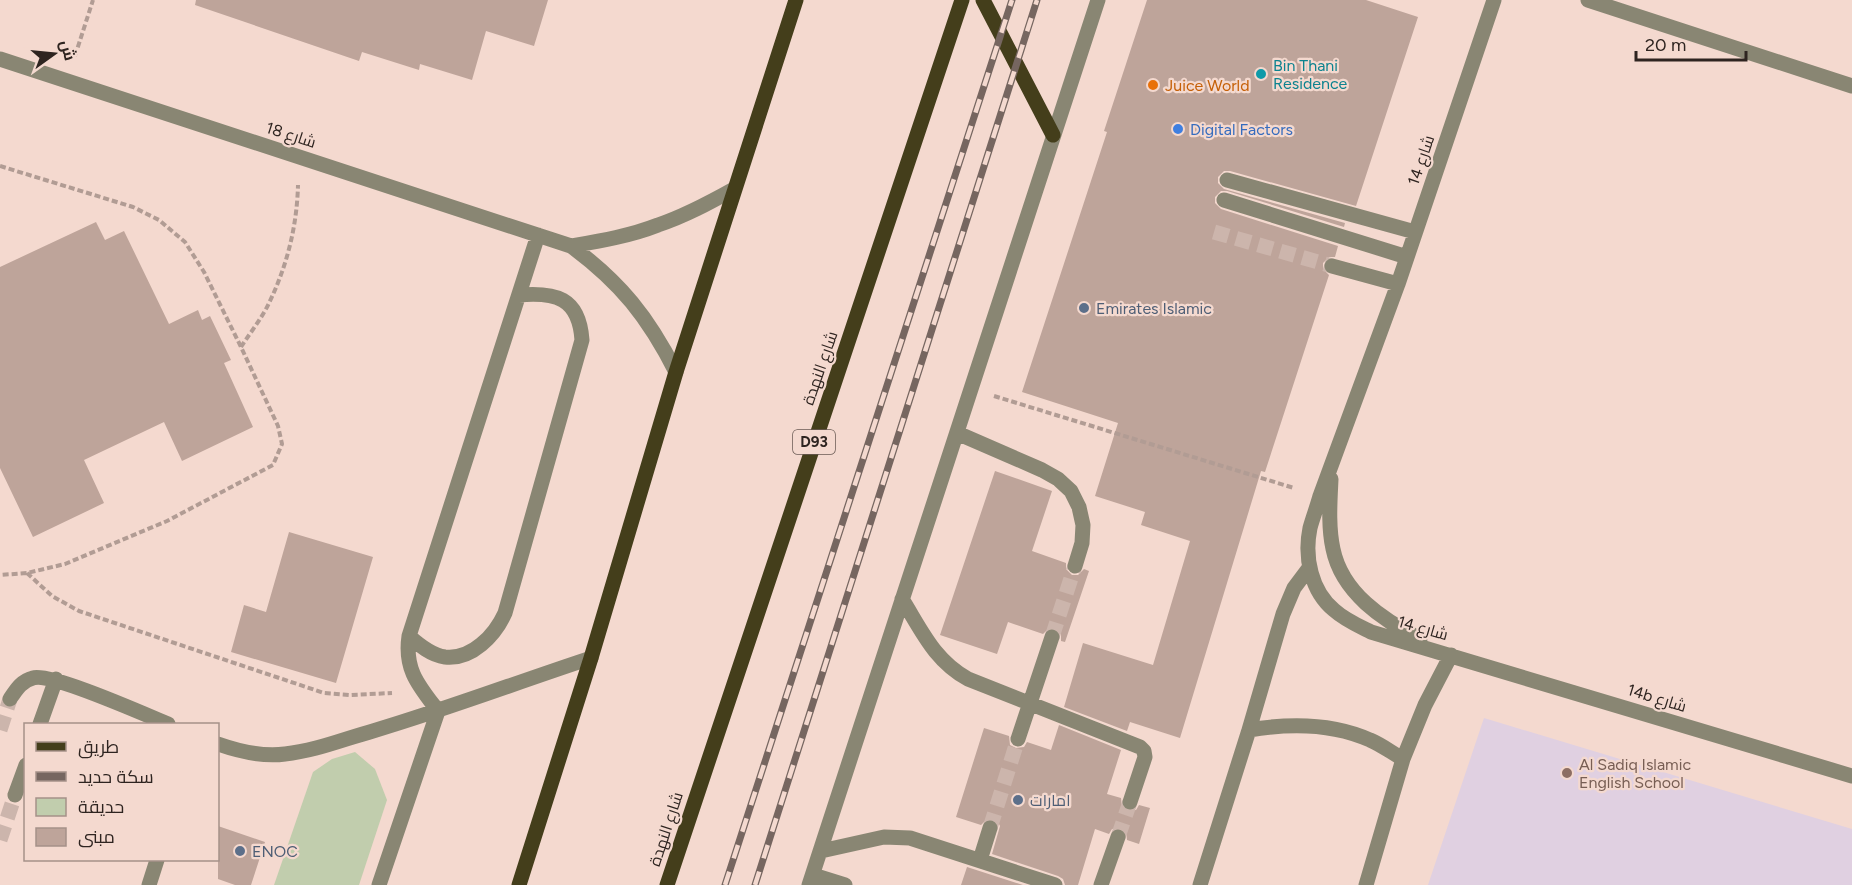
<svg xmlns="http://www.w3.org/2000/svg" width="1852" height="885" font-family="Figtree,Cairo,sans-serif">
	<rect width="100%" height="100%" fill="#f4d9cf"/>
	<path fill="#e0d0e1" d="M 1484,718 L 1852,829 L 1852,885 L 1428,885 Z"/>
	<path fill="#c1cdad" d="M 355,752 L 375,769 L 387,800 L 359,885 L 274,885 L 313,772 L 332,759 Z"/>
	<path fill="#bea49a" d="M 196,0 L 548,0 L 534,46 L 486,31 L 472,80 L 420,64 L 419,70 L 362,52 L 359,61 L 195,5 Z
		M 1147,0 L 1366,0 L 1418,17 L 1356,206 L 1230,171 L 1224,171 L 1218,177 L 1218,183 L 1224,189 L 1345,223 L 1344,227 L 1227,191 L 1221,191 L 1215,197 L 1215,203 L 1221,209 L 1338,246 L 1335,257 L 1329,257 L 1323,263 L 1323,269 L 1329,275 L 1265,472 L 1261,471 L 1180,738 L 1130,722 L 1127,731 L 1064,707 L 1083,643 L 1153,665 L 1190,541 L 1141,525 L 1145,512 L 1095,496 L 1118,423 L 1022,392 L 1107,132 L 1104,131 Z
		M 96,222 L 105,240 L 124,231 L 169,324 L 198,310 L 202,320 L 210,316 L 231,360 L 224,363 L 253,427 L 182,461 L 164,422 L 84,460 L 104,503 L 33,537 L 0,468 L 0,267 Z
		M 995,471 L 1052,491 L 1032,551 L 1066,563 L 1066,569 L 1072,575 L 1078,575 L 1084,569 L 1089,571 L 1065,642 L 1061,641 L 1061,634 L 1056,628 L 1049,628 L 1043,634 L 1008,622 L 997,654 L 940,635 Z
		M 289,532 L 373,557 L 336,683 L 231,652 L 244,605 L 266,612 Z
		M 1059,725 L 1121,750 L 1107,794 L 1121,798 L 1122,808 L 1127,811 L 1136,810 L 1139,805 L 1150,808 L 1139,844 L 1127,840 L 1126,831 L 1121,828 L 1112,829 L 1109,834 L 1095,829 L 1078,885 L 1065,885 L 1063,879 L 1058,876 L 992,854 L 1000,826 L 998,822 L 993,819 L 987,819 L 981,825 L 956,817 L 984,728 L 1009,736 L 1010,745 L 1016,748 L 1024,747 L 1027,742 L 1051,750 Z
		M 218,826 L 265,842 L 251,885 L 235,885 L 218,879 Z
		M 967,867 L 1023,885 L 961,885 Z"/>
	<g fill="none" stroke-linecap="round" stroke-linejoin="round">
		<path stroke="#ccb5ac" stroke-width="15" stroke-dasharray="15 8" stroke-linecap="butt" d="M 1214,232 L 1332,266
			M 1052,637 L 1075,566
			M 0,730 L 10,699
			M 990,828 L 1018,739
			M 1118,837 L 1130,802
			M 0,840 L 15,795"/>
		<path stroke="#b19c94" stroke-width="4" stroke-dasharray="6 3" stroke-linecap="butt" d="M 75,56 L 93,0
			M 0,166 L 133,207 L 159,220 L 185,242 L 204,272 L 241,347 L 278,426 L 282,444 L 273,465 L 167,521 L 65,564 L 27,573 L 0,575
			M 241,347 C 250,333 262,318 269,303 C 287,266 297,226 298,185
			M 994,396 L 1294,488
			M 27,573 L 52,596 L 79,611 L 324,693 L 350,695 L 392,693"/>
		<path stroke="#898673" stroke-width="15" d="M 1494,0 L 1398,284 L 1320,496 C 1317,507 1313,517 1310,528 C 1304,557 1311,591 1334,610 C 1345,620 1359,626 1371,632 L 1852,776
			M 1588,0 L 1852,86
			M 0,59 L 571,246 C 621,283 648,317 676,372
			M 1227,180 L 1415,232
			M 1224,200 L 1407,257
			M 571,246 C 600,241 630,236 658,225 C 685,216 709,203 734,189
			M 1332,266 L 1398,284
			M 957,433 L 1042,470 L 1058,479 L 1071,491 L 1079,507 L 1083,525 L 1082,543 L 1075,566
			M 1331,479 C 1330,501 1328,526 1333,549 C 1342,593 1383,620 1420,639
			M 902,599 C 922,631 934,660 968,679 L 1140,747 L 1144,751 L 1145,757 L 1130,802
			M 409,636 C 419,645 431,655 445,657 C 472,660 495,635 505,613 L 582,340 C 579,297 555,292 519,295
			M 10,699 C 16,690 21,681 33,678 C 50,672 146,715 168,724
			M 40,724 L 56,679
			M 1249,730 C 1290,723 1332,723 1370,740 C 1382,745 1392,753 1403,759
			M 1018,739 L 1052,637
			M 218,744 C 238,751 263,757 285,754 C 315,751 344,739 373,731 C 447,709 518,682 591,658
			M 15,795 L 26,765
			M 821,851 L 884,837 L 910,838 L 1055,885
			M 980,860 L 990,828
			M 813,875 L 845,885
			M 149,885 L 157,860
			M 379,885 L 438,711 C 419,686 404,670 409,636 L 538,235
			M 809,885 L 1098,0
			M 1101,885 L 1118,837
			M 1200,885 L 1249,730 L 1283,614 L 1294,588 L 1309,568
			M 1366,885 L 1403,759 L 1425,705 L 1451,655"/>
		<path stroke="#443e1b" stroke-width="15" d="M 983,0 L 1053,135
			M 519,885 L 591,658 L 676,372 L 796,0
			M 667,885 L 962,0"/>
		<g stroke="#766660" stroke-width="7">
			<path id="rail" d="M 725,885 L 1012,0
				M 755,885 L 1037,0"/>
		</g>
		<use href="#rail" stroke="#f4d9cf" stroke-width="4.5" stroke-dasharray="14" stroke-linecap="butt"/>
	</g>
	<circle fill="#0f9aa8" stroke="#f4d9cf" stroke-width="2" cx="1261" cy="74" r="6"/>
	<circle fill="#e8710a" stroke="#f4d9cf" stroke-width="2" cx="1153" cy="85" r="6"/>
	<circle fill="#3f7fe0" stroke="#f4d9cf" stroke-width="2" cx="1178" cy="129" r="6"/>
	<g fill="#5c6f8a" stroke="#f4d9cf" stroke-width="2">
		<circle cx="1084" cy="308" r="6"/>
		<circle cx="1018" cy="800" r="6"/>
		<circle cx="240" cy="851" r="6"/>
	</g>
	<circle fill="#8d6e63" stroke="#f4d9cf" stroke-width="2" cx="1567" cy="773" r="6"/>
	<g text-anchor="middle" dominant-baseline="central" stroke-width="4.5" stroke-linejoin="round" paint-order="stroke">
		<rect fill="#f4d9cf" stroke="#695a54" stroke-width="1.5" x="793" y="430" width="42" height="24" rx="4.5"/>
		<g font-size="15" font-weight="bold" fill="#2e2420">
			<text x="814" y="442">D93</text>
		</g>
		<g font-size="16" fill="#0d838f" stroke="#f4d9cf" text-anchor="start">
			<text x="1273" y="65">Bin Thani<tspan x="1273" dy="18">Residence</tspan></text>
		</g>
		<g font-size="16" fill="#c56008" stroke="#f4d9cf" text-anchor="start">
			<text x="1165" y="85">Juice World</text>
		</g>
		<g font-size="16" fill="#366cbe" stroke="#f4d9cf" text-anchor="start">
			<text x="1190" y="129">Digital Factors</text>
		</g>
		<g font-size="16" fill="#2e2420" stroke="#f4d9cf">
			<text transform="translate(291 135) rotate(18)">شارع 18</text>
			<text transform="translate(1421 160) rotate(-71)">شارع 14</text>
			<text transform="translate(820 368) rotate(-71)">شارع النهدة</text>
			<text transform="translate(1423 628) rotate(16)">شارع 14</text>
			<text transform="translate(1657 698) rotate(17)">14b شارع</text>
			<text transform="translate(666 829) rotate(-72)">شارع النهدة</text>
		</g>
		<g font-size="16" fill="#4e5e75" stroke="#f4d9cf" text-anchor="start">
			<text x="1096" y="308">Emirates Islamic</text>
			<text x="1030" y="800">امارات</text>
			<text x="252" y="851">ENOC</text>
		</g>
		<g font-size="16" fill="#785e54" stroke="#f4d9cf" text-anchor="start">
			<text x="1579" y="764">Al Sadiq Islamic<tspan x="1579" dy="18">English School</tspan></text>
		</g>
	</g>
	<rect x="24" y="723" width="195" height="138" fill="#f4d9cf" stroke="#a59189" stroke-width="1.5"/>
	<rect x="36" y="742" width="30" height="9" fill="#443e1b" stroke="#a59189" stroke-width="1.5"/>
	<text x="78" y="753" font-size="18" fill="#2e2420">طريق</text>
	<rect x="36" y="772" width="30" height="9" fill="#766660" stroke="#a59189" stroke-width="1.5"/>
	<text x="78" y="783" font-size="18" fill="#2e2420">سكة حديد</text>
	<rect x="36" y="798" width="30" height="18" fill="#c1cdad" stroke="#a59189" stroke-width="1.5"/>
	<text x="78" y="813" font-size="18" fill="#2e2420">حديقة</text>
	<rect x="36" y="828" width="30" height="18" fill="#bea49a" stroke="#a59189" stroke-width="1.5"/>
	<text x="78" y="843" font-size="18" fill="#2e2420">مبنى</text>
	<g transform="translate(54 54) rotate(75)" stroke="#f4d9cf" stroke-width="4.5" paint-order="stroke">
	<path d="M0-4.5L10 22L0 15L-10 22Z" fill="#2e2420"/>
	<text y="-9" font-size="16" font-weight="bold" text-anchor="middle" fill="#2e2420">ش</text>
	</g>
	<path d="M1636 51v9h110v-9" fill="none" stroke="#2e2420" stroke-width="3"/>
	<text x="1645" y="51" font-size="18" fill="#2e2420" stroke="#f4d9cf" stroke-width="4.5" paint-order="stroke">20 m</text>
</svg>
